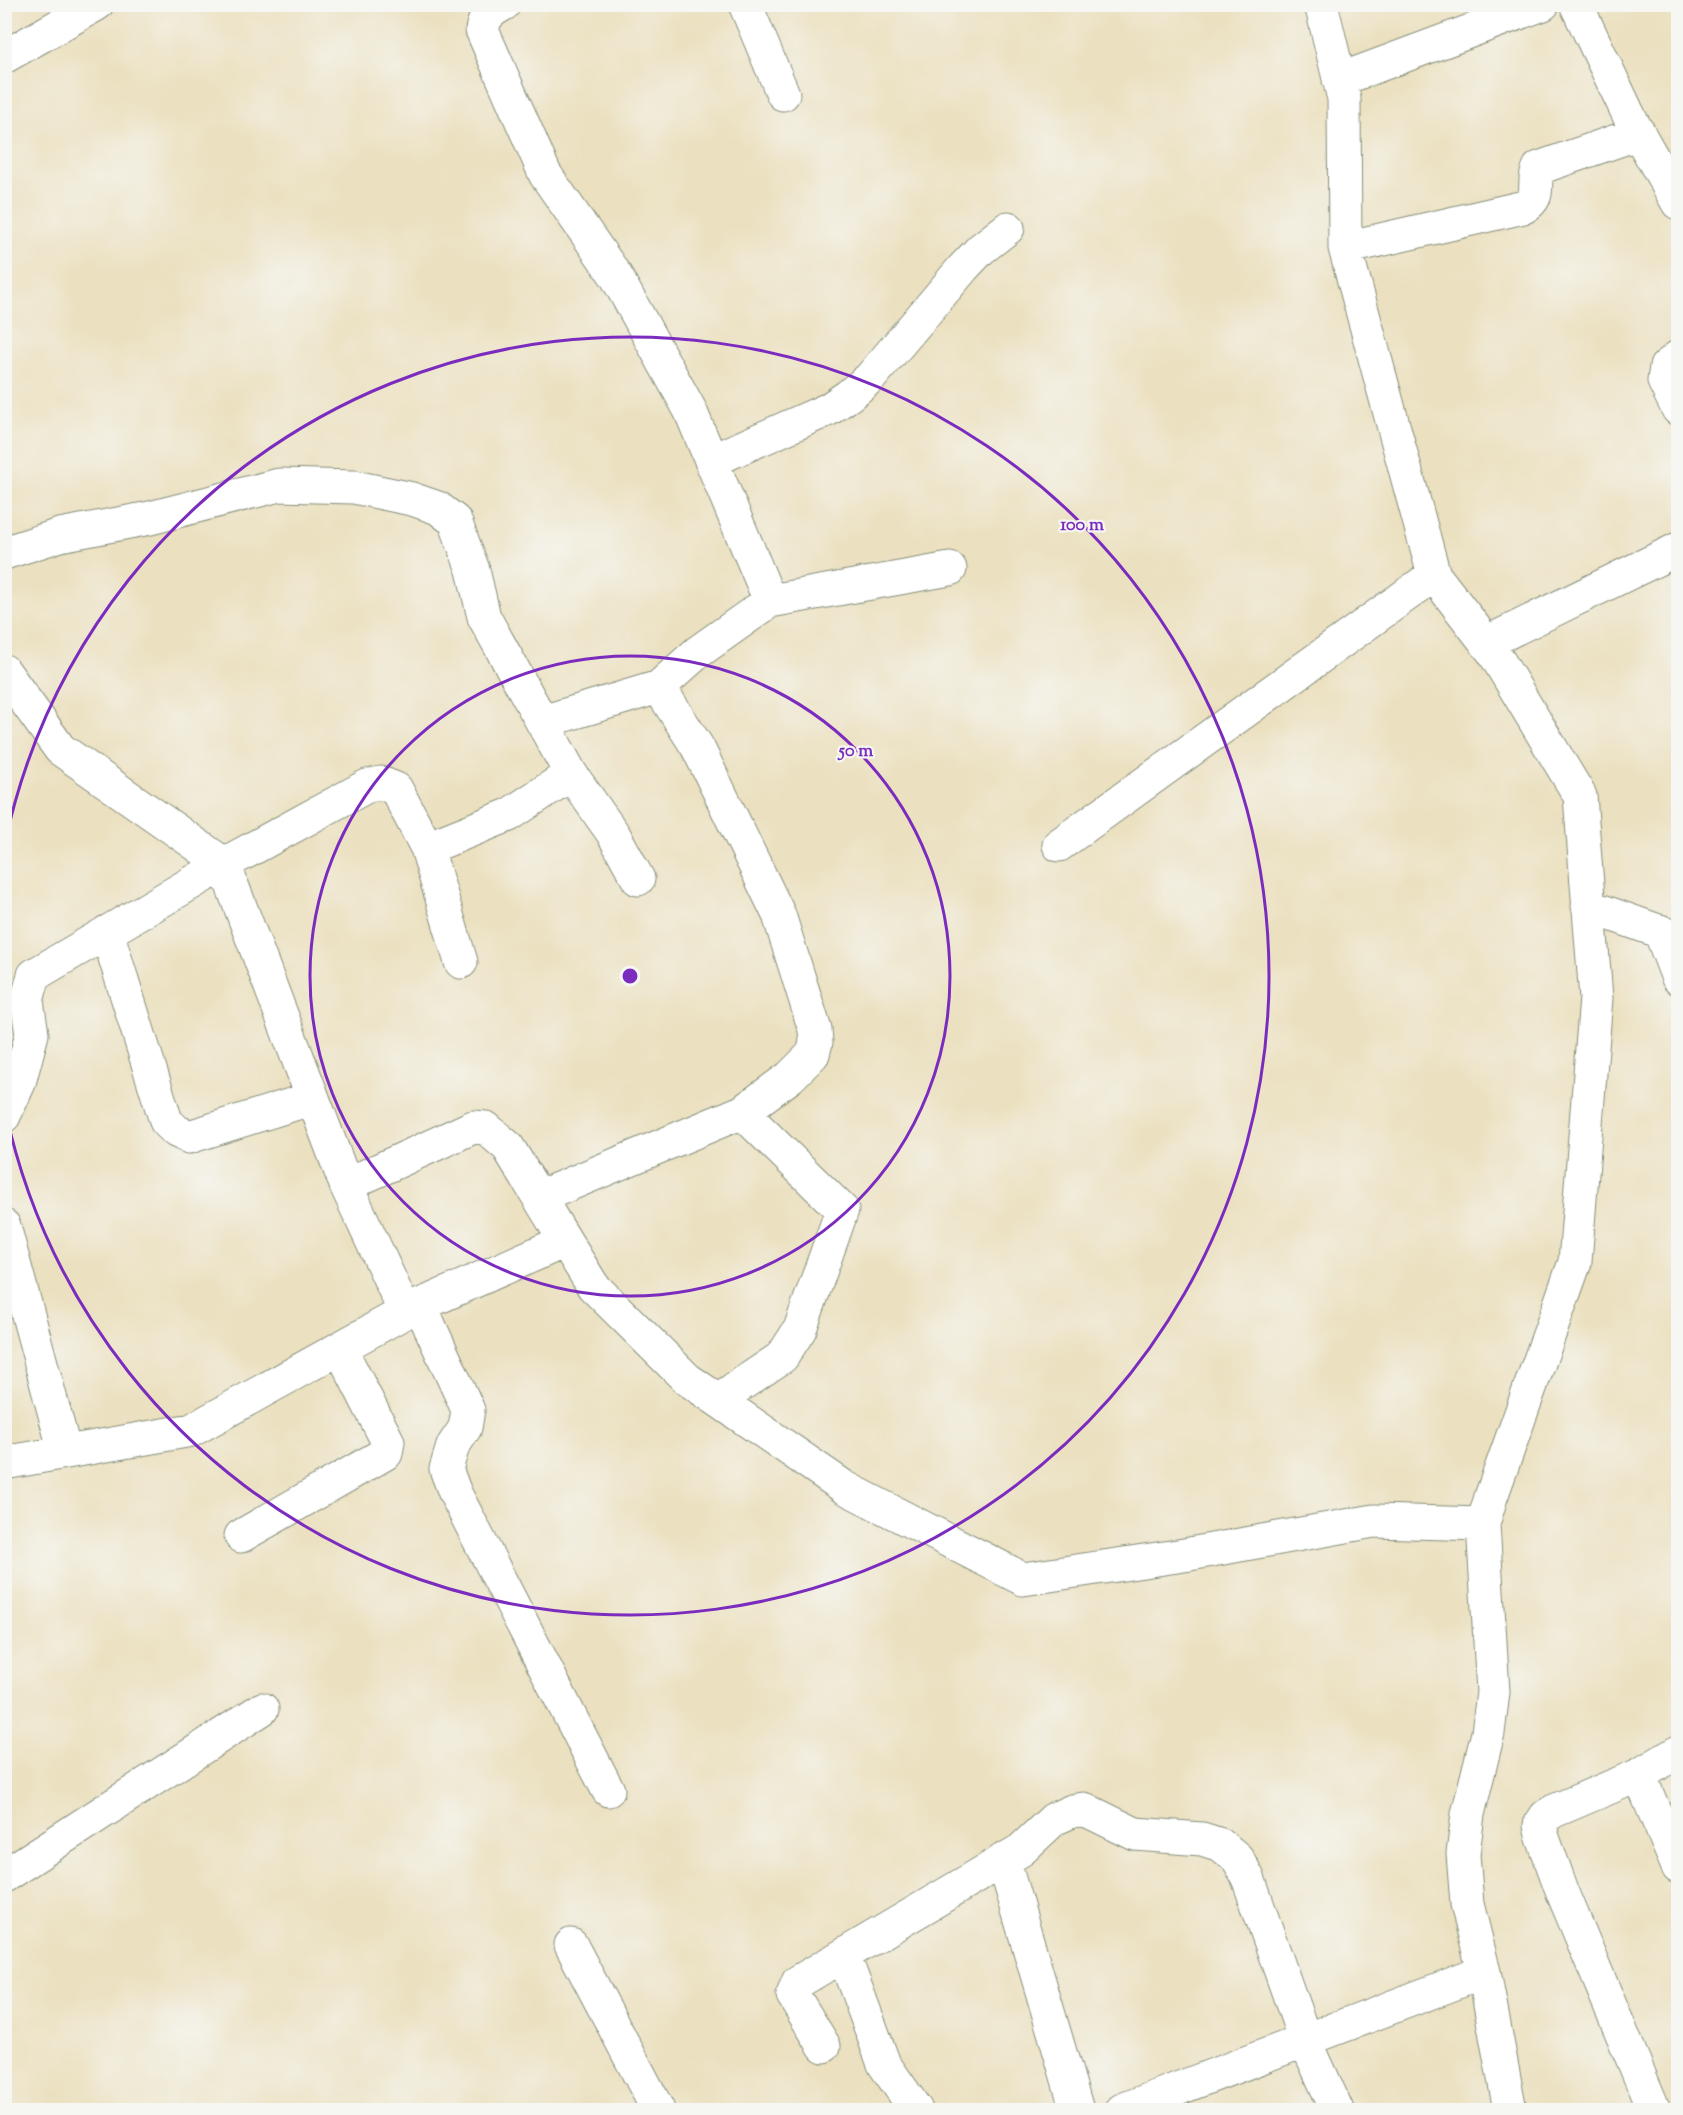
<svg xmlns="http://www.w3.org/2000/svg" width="1683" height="2115" font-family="'Sorts Mill Goudy',serif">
	<rect width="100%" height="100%" fill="#f6f6f2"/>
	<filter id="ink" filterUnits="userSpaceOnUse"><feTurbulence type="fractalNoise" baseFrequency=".0167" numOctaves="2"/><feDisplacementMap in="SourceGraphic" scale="12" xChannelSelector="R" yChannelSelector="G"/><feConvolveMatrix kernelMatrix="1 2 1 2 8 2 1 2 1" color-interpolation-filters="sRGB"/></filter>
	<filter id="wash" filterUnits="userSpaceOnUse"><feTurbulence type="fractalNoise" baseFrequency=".008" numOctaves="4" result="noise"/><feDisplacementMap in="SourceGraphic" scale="24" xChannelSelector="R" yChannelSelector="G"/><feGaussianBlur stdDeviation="1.35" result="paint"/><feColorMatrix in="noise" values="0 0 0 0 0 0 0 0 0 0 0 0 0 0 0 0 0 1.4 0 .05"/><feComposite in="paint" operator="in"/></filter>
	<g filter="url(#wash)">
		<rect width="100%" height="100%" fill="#ebe0bf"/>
	</g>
	<g filter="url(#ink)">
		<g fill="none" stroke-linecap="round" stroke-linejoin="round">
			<g stroke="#858e7a" stroke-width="35">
				<path id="minor" d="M 504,4 C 491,11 485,15 482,30 L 545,174 L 616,276 L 690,410 L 770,601
					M 745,4 L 783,94
					M 1321,4 L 1344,99 L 1345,248 L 1434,575 L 1494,653 L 1580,796 L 1596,998 L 1575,1262 L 1491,1497 L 1483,1524 L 1493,1692 L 1488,1733 L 1468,1814 L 1463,1854 L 1467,1904 L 1484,1972 L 1510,2110
					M 1576,4 L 1632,122 L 1678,203
					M 4,57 L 97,4
					M 1339,80 L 1543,4
					M 1345,248 L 1524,207 C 1543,196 1531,184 1539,168 L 1639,133
					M 1678,357 L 1666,367 L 1664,381 L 1678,409
					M 711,461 L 829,409 L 848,396 L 870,378 L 963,268 L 981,249 L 1008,228
					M 4,553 L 60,535 L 150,518 L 279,485 L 354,487 L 412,499 L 438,508 L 455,521 L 473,570 L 484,617 L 571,774 L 614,835 L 638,879
					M 1486,643 L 1678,549
					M 4,671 L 60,749 L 224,864 L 346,1185 L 405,1312
					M 542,722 L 659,687 L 698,652 L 770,601 L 950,569
					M 1059,845 L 1434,575
					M 427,848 L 509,815 L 571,774
					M 1588,906 L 1678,938
					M 1660,931 L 1678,978
					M 107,932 L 166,1121 L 176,1131 L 189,1137 L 313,1098
					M 4,1116 L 19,1083 L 32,1034 L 27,1001 L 34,975 L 224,864 L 367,786 L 381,783 L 396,789 L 427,848 L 461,962
					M 346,1185 L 473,1127 L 486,1128 L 508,1147 L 593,1286 L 687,1379 L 844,1487 L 1023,1579 L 1184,1555 L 1374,1521 L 1483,1524
					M 539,1197 L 742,1112 L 790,1077 L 813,1054 L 816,1042 L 815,1030 L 779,915 L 698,748 L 659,687
					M 4,1226 L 65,1452
					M 420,1305 L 468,1410 L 465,1428 L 453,1446 L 446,1469 L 455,1493 L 608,1790
					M 718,1400 L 782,1357 L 800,1329 L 842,1210 L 742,1112
					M 4,1463 L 192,1430 L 405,1312 L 565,1241
					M 241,1536 L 386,1453 L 388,1442 L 340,1348
					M 1678,1752 L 1639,1775 L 1678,1867
					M 1639,1775 L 1554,1811 L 1546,1816 L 1540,1825 L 1543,1838 L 1563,1893 L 1654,2110
					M 1003,1859 L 1077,2110
					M 4,1876 L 262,1709
					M 571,1945 L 658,2110
					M 844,1956 L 884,2064 L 916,2110
					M 824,2046 L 793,1995 L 798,1982 L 1021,1850 L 1054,1819 L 1072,1811 L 1084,1809 L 1135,1834 L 1202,1839 L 1221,1845 L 1237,1858 L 1248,1878 L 1305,2040 L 1337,2110
					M 1122,2110 L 1484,1972"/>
			</g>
			<use href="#minor" stroke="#fff" stroke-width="33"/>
		</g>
	</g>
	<g fill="none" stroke="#7b2cbf" stroke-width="3">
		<circle cx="630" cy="976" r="320"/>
		<path d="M5 843A639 639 0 1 1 5 1109"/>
	</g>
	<circle cx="630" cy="976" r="9" fill="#7b2cbf" stroke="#f6f6f2" stroke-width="3"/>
	<g font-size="18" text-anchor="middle" font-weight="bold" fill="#7b2cbf" stroke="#f6f6f2" stroke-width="4.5" stroke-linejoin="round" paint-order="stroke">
		<text x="1082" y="530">100 m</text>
		<text x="856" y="756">50 m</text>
	</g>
	<rect width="1683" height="2115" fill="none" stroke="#f6f6f2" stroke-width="24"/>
</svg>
